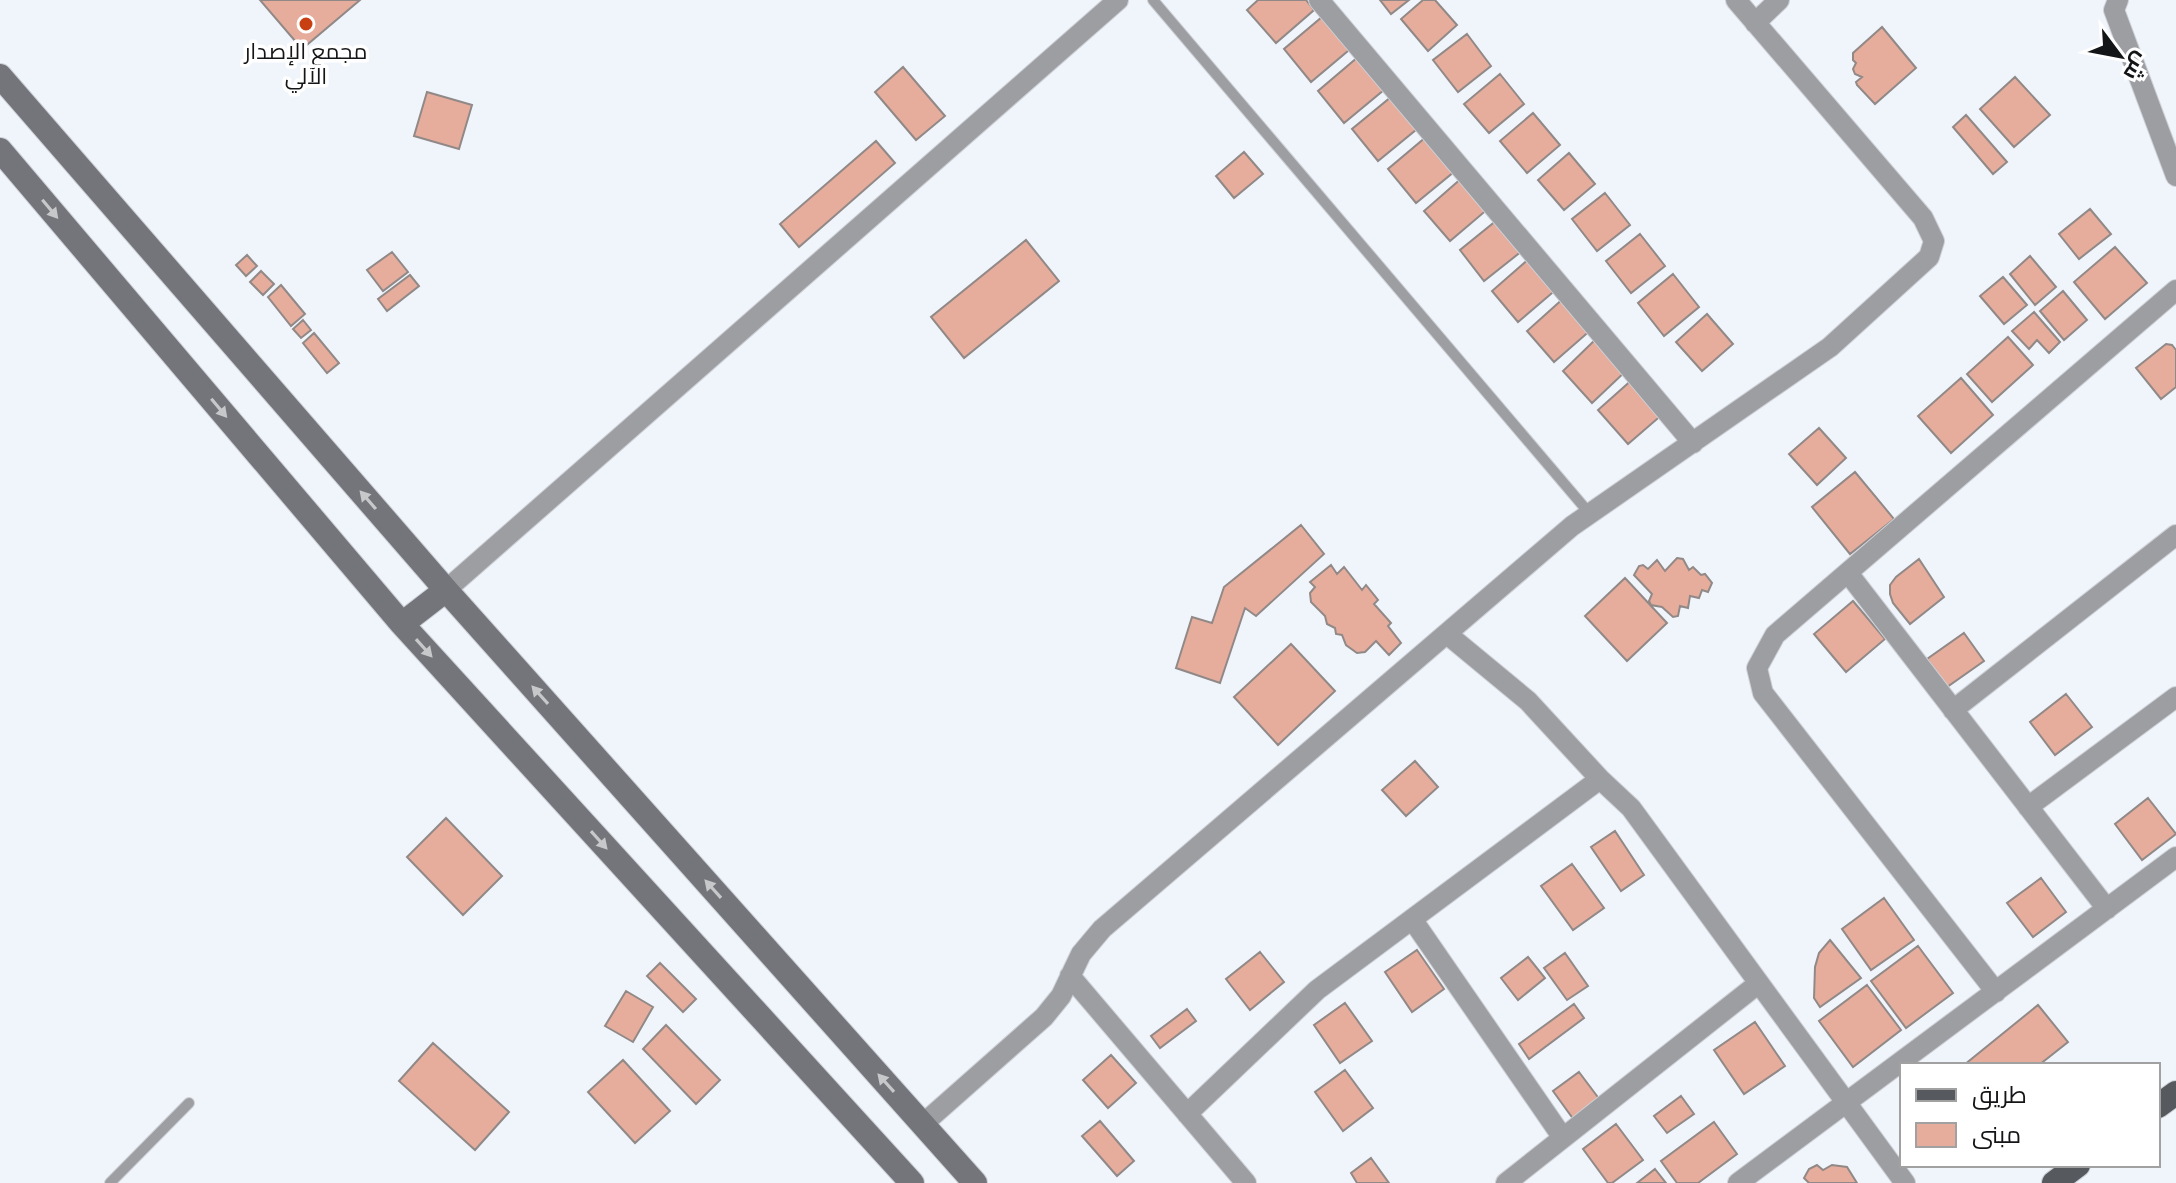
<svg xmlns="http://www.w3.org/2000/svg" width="2176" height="1183" font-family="'IBM Plex Sans',Cairo,sans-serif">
	<rect width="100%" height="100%" fill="#f0f4fb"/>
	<path fill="#e6ad9d" stroke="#918987" stroke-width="2" d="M 260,0 L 360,0 L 302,49 Z
		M 1258,0 L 1306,0 L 1314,10 L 1276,43 L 1247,10 Z
		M 1380,0 L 1409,0 L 1391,14 Z
		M 1423,0 L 1435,0 L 1457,25 L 1428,51 L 1401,19 Z
		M 1322,17 L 1349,50 L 1311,82 L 1284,49 Z
		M 1882,27 L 1916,68 L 1875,104 L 1857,85 L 1856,82 L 1862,77 L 1855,74 L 1853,69 L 1856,63 L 1853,60 L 1853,53 Z
		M 1467,34 L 1491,66 L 1458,92 L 1433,60 Z
		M 1358,57 L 1385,89 L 1344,123 L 1318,91 Z
		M 903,67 L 945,116 L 916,140 L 875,92 Z
		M 1500,74 L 1524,104 L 1489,133 L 1464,104 Z
		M 2015,77 L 2050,115 L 2014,147 L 1980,109 Z
		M 427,92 L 472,105 L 459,149 L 414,136 Z
		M 1391,97 L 1417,129 L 1378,161 L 1352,129 Z
		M 1533,113 L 1560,145 L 1527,173 L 1500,141 Z
		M 1966,115 L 2007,162 L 1993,174 L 1953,127 Z
		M 1426,137 L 1455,171 L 1416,203 L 1388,169 Z
		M 876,141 L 895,163 L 799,247 L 780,224 Z
		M 1244,152 L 1263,174 L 1234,198 L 1216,176 Z
		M 1569,153 L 1595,184 L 1564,210 L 1538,180 Z
		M 1463,177 L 1489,208 L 1450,241 L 1424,211 Z
		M 1605,193 L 1630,225 L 1597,251 L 1572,219 Z
		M 2090,209 L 2111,234 L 2079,259 L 2059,234 Z
		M 1502,216 L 1527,247 L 1484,281 L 1460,250 Z
		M 1640,234 L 1665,266 L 1631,293 L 1606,261 Z
		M 1026,240 L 1059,281 L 964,358 L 931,317 Z
		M 2115,247 L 2147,283 L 2105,319 L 2074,282 Z
		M 392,252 L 408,272 L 383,291 L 367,270 Z
		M 247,255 L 257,266 L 246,276 L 236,265 Z
		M 2030,256 L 2056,287 L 2035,305 L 2010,274 Z
		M 1531,257 L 1558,288 L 1518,322 L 1492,291 Z
		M 261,271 L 274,284 L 263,295 L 250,282 Z
		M 1673,274 L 1699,307 L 1664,336 L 1638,303 Z
		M 410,275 L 419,286 L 387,311 L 378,299 Z
		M 2003,277 L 2027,305 L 2004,324 L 1980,296 Z
		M 281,285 L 305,314 L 291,326 L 268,297 Z
		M 2063,291 L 2087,320 L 2064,340 L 2040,311 Z
		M 1565,297 L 1592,329 L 1554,362 L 1527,331 Z
		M 2034,312 L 2060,342 L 2049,353 L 2037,340 L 2029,349 L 2012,331 Z
		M 1707,314 L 1733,344 L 1702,371 L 1676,342 Z
		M 303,320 L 311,330 L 301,338 L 293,329 Z
		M 314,333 L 339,363 L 327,373 L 303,343 Z
		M 1598,337 L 1628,369 L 1592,403 L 1563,371 Z
		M 2008,337 L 2033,365 L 1992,402 L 1967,374 Z
		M 2166,344 L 2172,345 L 2176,350 L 2176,387 L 2161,399 L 2136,368 Z
		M 1634,378 L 1664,413 L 1628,444 L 1598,410 Z
		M 1961,378 L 1993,415 L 1951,453 L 1918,416 Z
		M 1819,428 L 1846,458 L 1817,485 L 1789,454 Z
		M 1855,472 L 1894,519 L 1850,554 L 1812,507 Z
		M 1301,525 L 1324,554 L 1256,616 L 1245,608 L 1220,683 L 1176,668 L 1192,617 L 1212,623 L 1224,587 Z
		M 1677,558 L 1683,559 L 1689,570 L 1693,567 L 1701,575 L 1705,574 L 1712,583 L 1708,592 L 1702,590 L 1699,598 L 1690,596 L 1688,608 L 1680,606 L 1678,616 L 1673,617 L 1662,607 L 1651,605 L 1649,601 L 1652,594 L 1634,575 L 1639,566 L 1643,565 L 1648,569 L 1657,560 L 1665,571 Z
		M 1919,559 L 1944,597 L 1910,624 L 1893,603 L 1890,594 L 1890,585 L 1896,577 Z
		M 1331,565 L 1337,574 L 1344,567 L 1362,590 L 1366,585 L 1378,600 L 1374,604 L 1391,623 L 1388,626 L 1401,643 L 1389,655 L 1376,641 L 1365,652 L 1357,653 L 1346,645 L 1342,635 L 1336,634 L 1335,628 L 1327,624 L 1325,616 L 1311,602 L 1310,593 L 1315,587 L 1310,582 Z
		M 1625,578 L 1667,623 L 1627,661 L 1585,616 Z
		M 1853,601 L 1885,639 L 1846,672 L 1814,634 Z
		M 1964,633 L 1984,661 L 1947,687 L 1927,659 Z
		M 1291,644 L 1335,691 L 1278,745 L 1234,697 Z
		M 2066,694 L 2092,727 L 2055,755 L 2030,722 Z
		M 1415,761 L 1438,787 L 1406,816 L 1382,790 Z
		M 2148,798 L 2176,834 L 2142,860 L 2115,824 Z
		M 446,818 L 502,876 L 463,915 L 407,857 Z
		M 1615,831 L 1644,875 L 1621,891 L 1591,847 Z
		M 1572,864 L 1604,908 L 1573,930 L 1541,886 Z
		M 2041,878 L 2066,912 L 2033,937 L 2007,903 Z
		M 1884,898 L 1914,940 L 1871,970 L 1842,929 Z
		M 1830,940 L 1861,978 L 1820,1007 L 1814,998 L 1815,967 L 1819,953 Z
		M 1918,946 L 1953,993 L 1906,1028 L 1871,981 Z
		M 1417,950 L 1444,989 L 1412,1012 L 1385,972 Z
		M 1260,952 L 1284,982 L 1250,1010 L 1226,979 Z
		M 1565,953 L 1588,986 L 1567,1000 L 1544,968 Z
		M 1528,957 L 1545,978 L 1518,1000 L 1501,978 Z
		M 660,963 L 696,999 L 683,1012 L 647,976 Z
		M 1867,985 L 1901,1030 L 1853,1067 L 1819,1021 Z
		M 626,991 L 653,1007 L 633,1042 L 605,1026 Z
		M 1345,1003 L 1372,1041 L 1340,1063 L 1314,1025 Z
		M 1574,1004 L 1584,1018 L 1529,1059 L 1519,1044 Z
		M 2038,1005 L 2068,1042 L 2039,1065 L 1964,1065 Z
		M 1187,1009 L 1196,1021 L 1160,1048 L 1151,1036 Z
		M 1755,1022 L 1785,1066 L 1744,1094 L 1714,1050 Z
		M 666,1025 L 720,1080 L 696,1104 L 643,1049 Z
		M 433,1043 L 509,1112 L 475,1150 L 399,1081 Z
		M 1111,1055 L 1136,1083 L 1108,1108 L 1083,1080 Z
		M 623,1060 L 670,1111 L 635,1143 L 588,1092 Z
		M 1345,1070 L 1373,1108 L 1343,1131 L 1315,1092 Z
		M 1579,1072 L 1600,1100 L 1574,1120 L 1553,1091 Z
		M 1681,1096 L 1694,1114 L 1667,1133 L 1654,1116 Z
		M 1100,1121 L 1134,1161 L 1117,1176 L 1082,1136 Z
		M 1714,1122 L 1737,1154 L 1698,1183 L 1677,1183 L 1661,1161 Z
		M 1616,1124 L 1643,1160 L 1612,1183 L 1608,1183 L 1583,1149 Z
		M 1371,1158 L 1389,1183 L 1357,1183 L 1351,1173 Z
		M 1817,1165 L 1823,1170 L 1832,1165 L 1847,1167 L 1857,1183 L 1809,1183 L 1804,1178 L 1809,1169 Z
		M 1655,1169 L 1666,1183 L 1637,1183 Z"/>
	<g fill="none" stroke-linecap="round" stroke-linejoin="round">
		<g stroke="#cdd0d7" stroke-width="12">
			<path id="lane" d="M 1153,0 L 1590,514
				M 110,1183 L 189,1103"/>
		</g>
		<g stroke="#cdd0d7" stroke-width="22">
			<path id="street" d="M 1319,0 L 1693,443
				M 2118,0 L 2114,10 L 2176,176
				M 1755,23 L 1779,0
				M 1848,573 L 2107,909
				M 446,590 L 1118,0
				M 1447,634 L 1528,701 L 1600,779 L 1631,808 L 1905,1183
				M 1953,710 L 2176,535
				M 2028,807 L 2176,697
				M 1412,919 L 1563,1138
				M 1070,976 L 1246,1183
				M 1996,992 L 1763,693 L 1757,668 L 1775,635 L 2176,290
				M 1187,1114 L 1317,990 L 1600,779
				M 923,1124 L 1044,1017 L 1061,996 L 1081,954 L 1102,929 L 1572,526 L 1830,347 L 1929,257 L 1934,241 L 1923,218 L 1736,0
				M 1506,1183 L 1759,983
				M 1738,1183 L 2176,857"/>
		</g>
		<g stroke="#cdd0d7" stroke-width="26">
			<path id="secondary" d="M 0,76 L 446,590 L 975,1183
				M 0,150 L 402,624 L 912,1183
				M 402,624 L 446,590"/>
		</g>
		<g stroke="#cdd0d7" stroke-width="26">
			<path id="primary" d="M 2158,1106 L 2176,1093
				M 2054,1183 L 2078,1165"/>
		</g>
		<use href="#lane" stroke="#9d9ea1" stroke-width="10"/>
		<use href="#street" stroke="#9d9ea1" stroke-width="20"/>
		<use href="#secondary" stroke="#73757a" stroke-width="24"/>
		<use href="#primary" stroke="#56595e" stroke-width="24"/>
	</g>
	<defs><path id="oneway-solid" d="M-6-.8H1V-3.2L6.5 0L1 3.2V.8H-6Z" transform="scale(2)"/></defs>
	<g fill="#c7c8ca">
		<use href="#oneway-solid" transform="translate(50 209) rotate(50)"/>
		<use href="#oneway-solid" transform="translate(219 408) rotate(50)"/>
		<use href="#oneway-solid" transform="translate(368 500) rotate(-131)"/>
		<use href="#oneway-solid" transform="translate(424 648) rotate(48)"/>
		<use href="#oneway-solid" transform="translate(540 695) rotate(-132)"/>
		<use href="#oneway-solid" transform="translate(599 840) rotate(48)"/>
		<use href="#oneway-solid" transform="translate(713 889) rotate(-132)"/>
		<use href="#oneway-solid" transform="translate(886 1083) rotate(-132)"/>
	</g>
	<circle fill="#c84012" stroke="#fff" stroke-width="3" cx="306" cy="24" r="8"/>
	<g text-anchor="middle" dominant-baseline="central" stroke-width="7" stroke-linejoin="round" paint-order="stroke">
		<g font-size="22" fill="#141517" stroke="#fff">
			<text x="306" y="50">مجمع الإصدار<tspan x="306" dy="25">الآلي</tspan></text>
		</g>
	</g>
	<rect x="1900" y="1063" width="260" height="104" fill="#ffffff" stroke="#a1a1a2" stroke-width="2"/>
	<rect x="1916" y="1089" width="40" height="12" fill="#56595e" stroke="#a1a1a2" stroke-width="2"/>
	<text x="1972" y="1103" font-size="24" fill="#141517">طريق</text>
	<rect x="1916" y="1123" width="40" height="24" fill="#e6ad9d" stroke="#a1a1a2" stroke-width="2"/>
	<text x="1972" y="1143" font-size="24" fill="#141517">مبنى</text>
	<g transform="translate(2120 56) rotate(122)" stroke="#ffffff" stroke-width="6" paint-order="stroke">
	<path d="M0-6L14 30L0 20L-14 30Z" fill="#141517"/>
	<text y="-12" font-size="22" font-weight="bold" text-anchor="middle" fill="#141517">ش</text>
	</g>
</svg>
